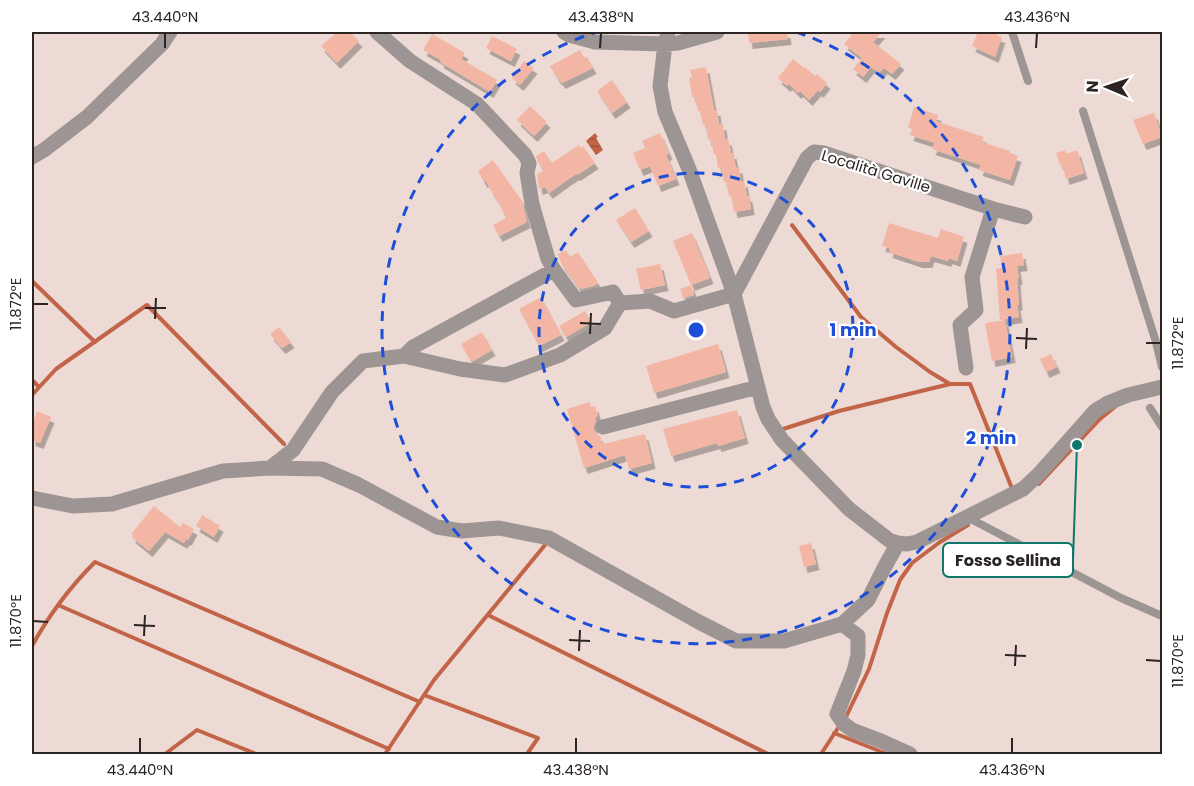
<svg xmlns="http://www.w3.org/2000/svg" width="1194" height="786" font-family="Poppins,sans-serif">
	<defs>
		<pattern id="water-rules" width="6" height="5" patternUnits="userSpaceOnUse" patternTransform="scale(1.5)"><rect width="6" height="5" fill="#c26448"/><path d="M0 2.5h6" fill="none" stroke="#9e523c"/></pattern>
		<filter id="shadow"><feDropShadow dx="3.5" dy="6" stdDeviation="0" flood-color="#0004"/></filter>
	</defs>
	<rect width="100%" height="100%" fill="#eddad4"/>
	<path fill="url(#water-rules)" d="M 595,133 L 598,137 L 596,138 L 603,150 L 596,155 L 586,141 Z"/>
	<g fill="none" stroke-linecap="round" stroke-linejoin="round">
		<path stroke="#c26448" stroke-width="4" d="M 792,225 L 861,317 L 896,347 L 930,372 L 950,384
			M 32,281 L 95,342
			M 32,380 L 39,387
			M 32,395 L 56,369 L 147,305 L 284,444
			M 780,430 L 839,411 L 950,384 L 970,384 L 1013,491
			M 1039,484 L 1100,419 L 1116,406
			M 58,605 L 389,749
			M 488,615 L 768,754
			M 32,646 C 49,615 70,587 95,562 L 420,702
			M 424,695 L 538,738 L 527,754
			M 845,719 L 869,669 L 887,613 L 900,580 L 912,563 L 940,542 L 968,525
			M 834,733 L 887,754
			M 165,754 L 197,730 L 256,754
			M 385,754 L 434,680 L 545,545
			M 821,754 L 840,725"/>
	</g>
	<path fill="#f4b6a4" filter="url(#shadow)" d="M 337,32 L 350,32 L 359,41 L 337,63 L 321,46 Z
		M 748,32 L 787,32 L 788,39 L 749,43 Z
		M 854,32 L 882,32 L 873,42 L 901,64 L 892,74 L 884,68 L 879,73 L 871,67 L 863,77 L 853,69 L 862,58 L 844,44 Z
		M 978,32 L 997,32 L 998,36 L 1002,37 L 995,57 L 972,46 Z
		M 432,34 L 465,53 L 461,59 L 497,80 L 490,92 L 440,62 L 441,60 L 423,50 Z
		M 492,36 L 517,49 L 511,61 L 486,48 Z
		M 580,50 L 584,58 L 587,57 L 593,68 L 562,83 L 559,79 L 558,79 L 550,66 Z
		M 793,59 L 804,68 L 805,67 L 815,76 L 817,74 L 827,83 L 820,92 L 818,90 L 809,100 L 800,91 L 798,93 L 789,84 L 787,86 L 778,78 Z
		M 524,61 L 534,68 L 520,85 L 512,78 Z
		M 706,67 L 714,110 L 717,110 L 719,125 L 723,124 L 725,140 L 728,139 L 731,153 L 733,153 L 736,168 L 739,167 L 741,182 L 744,181 L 747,196 L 749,196 L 751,209 L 734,212 L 731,195 L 729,196 L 726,182 L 724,182 L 721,167 L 718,168 L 716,154 L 714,154 L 711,139 L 708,140 L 706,125 L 703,125 L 700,111 L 698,111 L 695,97 L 692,97 L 690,83 L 689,78 L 692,77 L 690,70 Z
		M 612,80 L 627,102 L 612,113 L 597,91 Z
		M 530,106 L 547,122 L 534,136 L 517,120 Z
		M 914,107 L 938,115 L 936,121 L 984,137 L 982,142 L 1010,151 L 1010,153 L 1018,156 L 1010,180 L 979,170 L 981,165 L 932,149 L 935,143 L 910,135 L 912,129 L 908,127 Z
		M 1154,113 L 1162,137 L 1143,144 L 1133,120 Z
		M 660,133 L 669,154 L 666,155 L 676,179 L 658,186 L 650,166 L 640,170 L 633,153 L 645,148 L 642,141 Z
		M 579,145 L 581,148 L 583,146 L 595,163 L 577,175 L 576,174 L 567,180 L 549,193 L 545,187 L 539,189 L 537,174 L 544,170 L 538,162 L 536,156 L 544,151 L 552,163 Z
		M 1065,150 L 1066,154 L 1077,150 L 1084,173 L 1066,179 L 1062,164 L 1060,165 L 1056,153 Z
		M 493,160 L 522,201 L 527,222 L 499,236 L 493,225 L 506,218 L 495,196 L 494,196 L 486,181 L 484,182 L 478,171 Z
		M 635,208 L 649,231 L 631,242 L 616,220 Z
		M 889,223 L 938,238 L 941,229 L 964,237 L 957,261 L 949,258 L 948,261 L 931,256 L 929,262 L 919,262 L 889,252 L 890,248 L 882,246 Z
		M 692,233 L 710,278 L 691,285 L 673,241 Z
		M 556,250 L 558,254 L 566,250 L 570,257 L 578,252 L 598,283 L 593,286 L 580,289 L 562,265 Z
		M 1022,253 L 1024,265 L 1017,266 L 1019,279 L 1017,279 L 1019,304 L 1017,305 L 1019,317 L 1000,320 L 996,269 L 1002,268 L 1000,256 Z
		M 660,264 L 665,285 L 641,290 L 636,269 Z
		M 691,285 L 694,295 L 683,298 L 680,289 Z
		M 541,297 L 561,335 L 539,346 L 519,309 Z
		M 585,311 L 592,322 L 566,337 L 559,326 Z
		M 1005,320 L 1012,357 L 992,361 L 985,323 Z
		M 279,327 L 291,342 L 282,348 L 270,334 Z
		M 482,332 L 492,350 L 473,361 L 471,361 L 461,344 Z
		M 718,344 L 726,372 L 654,393 L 646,366 Z
		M 1051,354 L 1057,367 L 1046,372 L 1040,359 Z
		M 589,402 L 591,407 L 595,406 L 598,416 L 595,417 L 596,421 L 594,425 L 594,430 L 597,434 L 600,436 L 603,444 L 645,434 L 652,463 L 629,469 L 625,455 L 584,468 L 567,409 Z
		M 737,410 L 745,438 L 718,446 L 717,443 L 671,456 L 663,429 Z
		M 37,411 L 51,417 L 40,443 L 32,440 L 32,425 Z
		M 154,506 L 180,527 L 183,523 L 194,529 L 188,540 L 186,539 L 184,543 L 165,532 L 149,551 L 132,537 L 133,535 L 131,534 Z
		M 202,515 L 220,526 L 214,537 L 196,526 Z
		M 811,543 L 816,564 L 804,567 L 799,546 Z"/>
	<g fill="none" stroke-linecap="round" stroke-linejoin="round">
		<path stroke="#9d9593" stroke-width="8" d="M 1012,32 L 1028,81
			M 1083,111 L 1156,342 L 1162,367
			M 1150,408 L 1162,427
			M 967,517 L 1121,598 L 1162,616"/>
		<path stroke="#9d9593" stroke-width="15" d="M 564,32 L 569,35 L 595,42 L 665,44 L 678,43 L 717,32
			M 668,32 L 665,44 L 660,86 L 665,112 L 689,169 L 734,294 L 763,407 L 768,419 L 782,440 L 849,509 L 889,540 L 898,543 L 907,544 L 917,542 L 1023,489 L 1039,474 L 1095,411 L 1108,403 L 1128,395 L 1162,387
			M 32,157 L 44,150 L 87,117 L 162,44 L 170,32
			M 620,303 L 650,301 L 674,311 L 734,294 L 807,158 L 814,152 L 824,153 L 997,210 L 1025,217
			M 404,356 L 413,347 L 554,270
			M 966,368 L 960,325 L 976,310 L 972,277 L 993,209
			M 603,427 L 758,387
			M 270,468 L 293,450 L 332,392 L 363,361 L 404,356 L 460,369 L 505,375 L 560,355 L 605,328 L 620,303 L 613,292 L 576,300 L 554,270 L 548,259 L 532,204 L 527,173 L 529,163 L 525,155 L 477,104 L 410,61 L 377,32
			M 32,498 L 73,506 L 112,504 L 223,471 L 270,468 L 322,469 L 359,485 L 437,527 L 462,531 L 499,528 L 549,538 L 697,621 L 736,641 L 784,641 L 842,624 L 868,600 L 883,570 L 898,543
			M 842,624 L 858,636 L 858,655 L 854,671 L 837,714 L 844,724 L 852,730 L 881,741 L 910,754"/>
	</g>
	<path fill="none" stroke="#2a2422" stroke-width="2" d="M 165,48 L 165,33M 600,48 L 601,33M 1036,48 L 1037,33M 33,304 L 48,304M 145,308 L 166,308M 155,319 L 156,298M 580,323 L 601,324M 590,334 L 591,313M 1016,338 L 1037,339M 1146,343 L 1161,343M 1026,349 L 1027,328M 33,621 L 48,622M 134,625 L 155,626M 144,636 L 145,615M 569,640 L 590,641M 579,651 L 580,630M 1005,655 L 1026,656M 1146,660 L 1161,661M 1015,666 L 1016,645M 140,753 L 140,738M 576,753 L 576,738M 1012,753 L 1012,738"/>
	<g fill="none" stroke="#1d4ed8" stroke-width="3" stroke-dasharray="10 8">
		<circle cx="696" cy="330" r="157"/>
		<path d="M796 32A314 314 0 1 1 596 32"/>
	</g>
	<g text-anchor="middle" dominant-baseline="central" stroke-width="4.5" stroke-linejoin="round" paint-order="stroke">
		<g font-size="15" fill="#2a2422" stroke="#fff">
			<text transform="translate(876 171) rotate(17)">Località Gaville</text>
		</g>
	</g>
	<circle cx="696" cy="330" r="9" fill="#1d4ed8" stroke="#fff" stroke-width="3"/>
	<g font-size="18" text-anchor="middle" font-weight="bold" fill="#1d4ed8" stroke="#fff" stroke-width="4.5" stroke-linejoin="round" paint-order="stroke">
		<text x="853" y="336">1 min</text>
		<text x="991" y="444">2 min</text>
	</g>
	<path fill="none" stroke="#0f766e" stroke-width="2" d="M1077 445L1073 560"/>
	<circle fill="#0f766e" stroke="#fff" stroke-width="2" cx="1077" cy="445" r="6"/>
	<rect fill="#fff" stroke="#0f766e" stroke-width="2" x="943" y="543" width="130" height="34" rx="6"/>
	<g font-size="16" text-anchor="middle" font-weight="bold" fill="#2a2422">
		<text x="1008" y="566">Fosso Sellina</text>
	</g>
	<rect width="1194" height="786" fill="none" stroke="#ffffff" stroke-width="66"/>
	<g transform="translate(1107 87) rotate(272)" stroke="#ffffff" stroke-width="4.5" paint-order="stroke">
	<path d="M0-4.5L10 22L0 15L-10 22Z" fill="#2a2422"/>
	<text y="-9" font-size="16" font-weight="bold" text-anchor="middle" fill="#2a2422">N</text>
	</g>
	<rect x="33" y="33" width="1128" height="720" fill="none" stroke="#2a2422" stroke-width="2"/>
	<g font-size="15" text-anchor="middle" fill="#2a2422">
		<text x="165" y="22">43.440°N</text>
		<text x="601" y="22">43.438°N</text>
		<text x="1037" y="22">43.436°N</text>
		<text transform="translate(16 304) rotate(-90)" y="5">11.872°E</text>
		<text transform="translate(1178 343) rotate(-90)" y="5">11.872°E</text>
		<text transform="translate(16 621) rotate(-90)" y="5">11.870°E</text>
		<text transform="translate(1178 661) rotate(-90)" y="5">11.870°E</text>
		<text x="140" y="775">43.440°N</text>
		<text x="576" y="775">43.438°N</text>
		<text x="1012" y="775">43.436°N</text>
	</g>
</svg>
